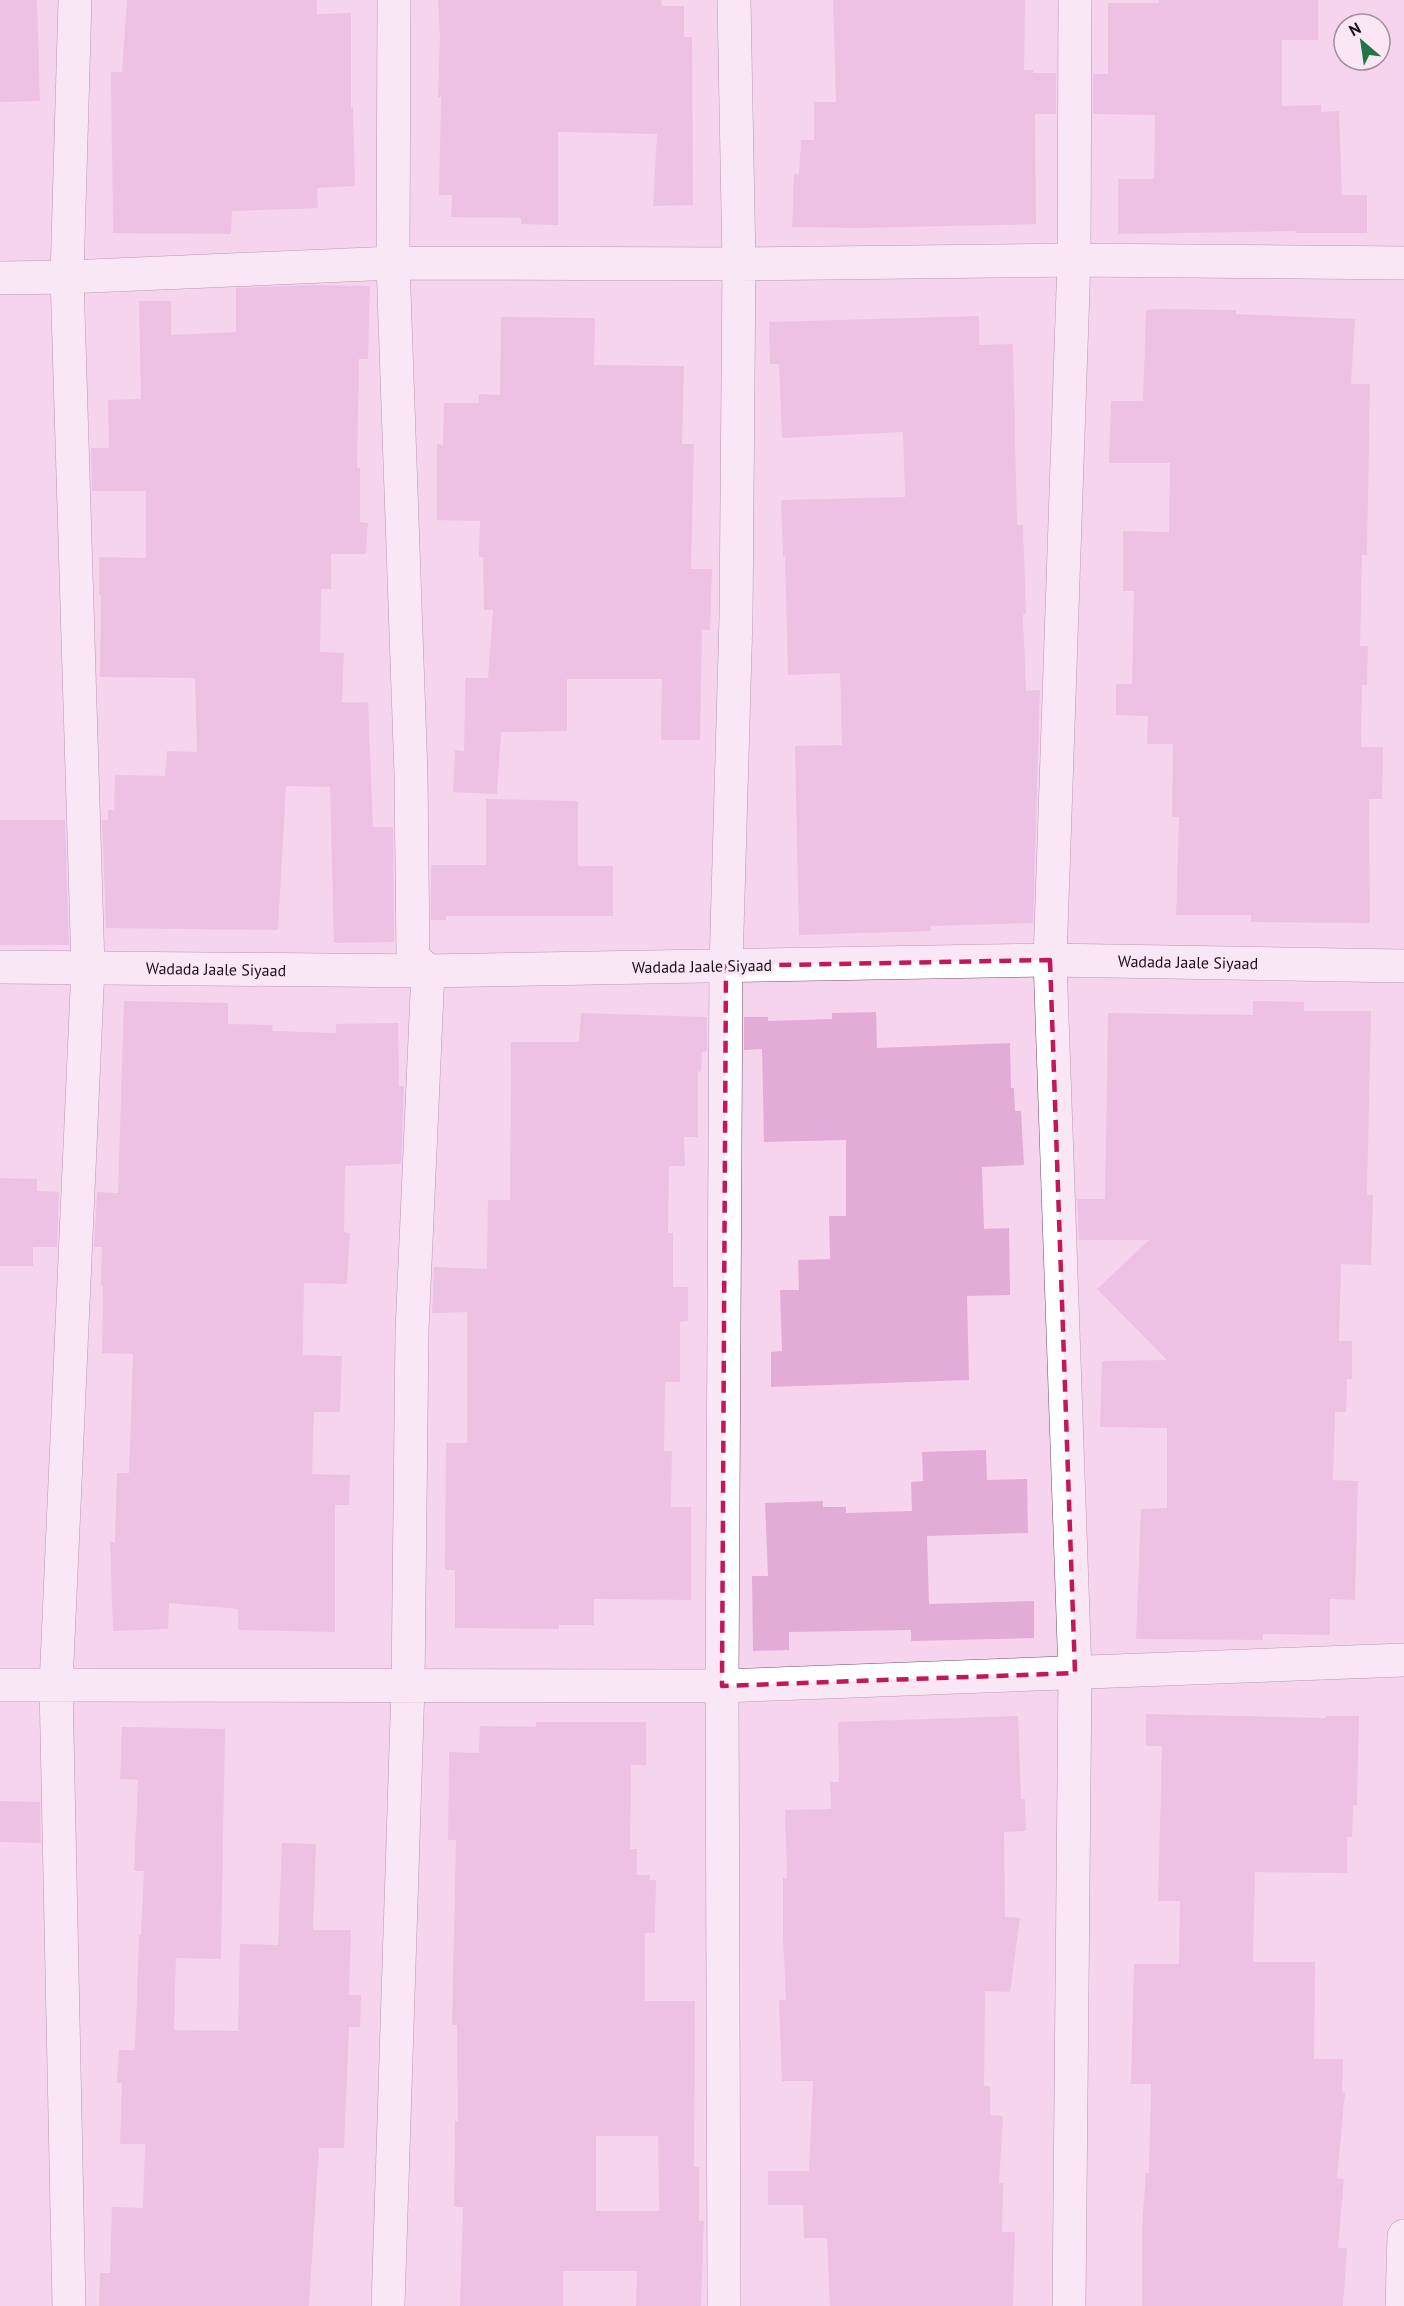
<svg xmlns="http://www.w3.org/2000/svg" width="1404" height="2306" font-family="'PT Sans',sans-serif">
	<rect width="100%" height="100%" fill="#f6d4ee"/>
	<path fill="#e3acd7" fill-rule="evenodd" d="M 0,0 L 37,0 L 40,101 L 0,102 Z
		M 127,0 L 317,0 L 317,14 L 351,13 L 351,108 L 353,108 L 355,186 L 317,188 L 318,208 L 232,211 L 231,234 L 113,233 L 111,72 L 122,72 Z
		M 438,0 L 661,0 L 662,6 L 684,6 L 684,37 L 692,37 L 693,205 L 653,206 L 657,134 L 558,132 L 558,225 L 521,224 L 521,218 L 451,217 L 452,195 L 439,195 L 441,97 L 438,97 L 440,37 Z
		M 833,0 L 1025,0 L 1024,70 L 1033,70 L 1033,73 L 1056,73 L 1056,114 L 1035,114 L 1036,224 L 859,228 L 792,227 L 794,174 L 799,174 L 801,140 L 814,140 L 814,102 L 836,102 Z
		M 1159,0 L 1318,0 L 1318,40 L 1282,40 L 1282,106 L 1321,105 L 1321,112 L 1339,111 L 1342,195 L 1367,195 L 1367,233 L 1296,233 L 1296,231 L 1118,234 L 1118,179 L 1154,179 L 1155,115 L 1093,114 L 1093,74 L 1108,74 L 1108,3 L 1159,3 Z
		M 307,285 L 370,286 L 368,359 L 359,359 L 357,468 L 360,468 L 360,522 L 368,523 L 366,554 L 331,554 L 331,589 L 321,589 L 320,652 L 344,653 L 342,703 L 368,702 L 373,827 L 393,827 L 394,942 L 334,943 L 330,787 L 286,786 L 278,930 L 106,928 L 102,820 L 108,820 L 108,810 L 114,810 L 115,775 L 165,776 L 167,751 L 197,752 L 195,678 L 100,677 L 101,595 L 99,595 L 99,557 L 146,558 L 146,491 L 92,491 L 91,448 L 109,448 L 108,400 L 141,399 L 139,301 L 171,301 L 171,335 L 236,332 L 236,288 Z
		M 1158,309 L 1236,310 L 1236,314 L 1355,319 L 1351,384 L 1370,384 L 1367,555 L 1362,555 L 1360,646 L 1368,646 L 1367,685 L 1362,685 L 1361,747 L 1383,747 L 1382,799 L 1369,799 L 1370,923 L 1251,922 L 1251,915 L 1176,915 L 1179,817 L 1172,817 L 1173,744 L 1147,744 L 1148,716 L 1116,715 L 1116,684 L 1132,684 L 1134,591 L 1123,591 L 1123,531 L 1169,532 L 1170,463 L 1109,463 L 1111,401 L 1143,401 L 1146,310 Z
		M 979,316 L 979,345 L 1013,344 L 1017,525 L 1023,525 L 1026,614 L 1023,615 L 1026,691 L 1040,690 L 1033,923 L 930,926 L 931,931 L 799,935 L 795,746 L 842,745 L 840,673 L 788,675 L 785,556 L 783,557 L 781,500 L 905,497 L 903,432 L 782,438 L 779,364 L 770,364 L 769,322 Z
		M 501,317 L 595,318 L 594,365 L 684,366 L 682,444 L 694,444 L 691,569 L 712,569 L 710,630 L 702,630 L 700,740 L 661,740 L 662,679 L 567,679 L 567,731 L 501,732 L 497,794 L 453,792 L 455,750 L 464,751 L 465,678 L 488,678 L 493,610 L 484,610 L 483,557 L 479,557 L 480,521 L 437,520 L 437,444 L 443,445 L 444,403 L 479,403 L 479,394 L 500,395 Z
		M 486,799 L 578,801 L 578,866 L 613,866 L 613,916 L 446,916 L 446,920 L 431,920 L 431,865 L 486,865 Z
		M 0,820 L 65,820 L 69,945 L 0,945 Z
		M 124,1001 L 228,1003 L 228,1024 L 273,1025 L 272,1031 L 336,1033 L 336,1024 L 398,1023 L 399,1086 L 404,1086 L 401,1164 L 345,1166 L 344,1232 L 350,1233 L 347,1284 L 304,1283 L 303,1355 L 342,1356 L 340,1412 L 314,1412 L 312,1474 L 350,1475 L 349,1505 L 335,1505 L 335,1632 L 238,1630 L 238,1609 L 169,1603 L 168,1629 L 113,1631 L 110,1542 L 115,1542 L 117,1473 L 129,1473 L 133,1354 L 102,1353 L 103,1286 L 101,1286 L 102,1247 L 94,1247 L 97,1192 L 118,1193 Z
		M 1253,1001 L 1304,1002 L 1304,1011 L 1371,1011 L 1367,1195 L 1373,1195 L 1371,1265 L 1341,1264 L 1339,1341 L 1352,1341 L 1352,1379 L 1347,1379 L 1346,1412 L 1335,1412 L 1333,1480 L 1358,1481 L 1355,1600 L 1330,1599 L 1330,1635 L 1263,1634 L 1263,1640 L 1136,1639 L 1141,1509 L 1167,1508 L 1167,1428 L 1100,1427 L 1102,1361 L 1167,1360 L 1097,1289 L 1149,1240 L 1079,1240 L 1077,1199 L 1105,1199 L 1108,1013 L 1253,1015 Z
		M 876,1012 L 877,1048 L 1010,1043 L 1011,1088 L 1014,1088 L 1015,1111 L 1021,1111 L 1024,1165 L 982,1167 L 984,1229 L 1009,1228 L 1010,1295 L 967,1296 L 969,1380 L 771,1387 L 771,1352 L 782,1351 L 780,1290 L 799,1290 L 798,1260 L 830,1259 L 829,1216 L 846,1216 L 846,1140 L 764,1142 L 762,1049 L 744,1050 L 744,1017 L 768,1017 L 768,1021 L 832,1019 L 832,1013 Z
		M 581,1013 L 707,1017 L 707,1051 L 702,1052 L 701,1072 L 698,1071 L 698,1137 L 684,1137 L 685,1166 L 669,1166 L 668,1233 L 673,1233 L 673,1287 L 688,1287 L 688,1321 L 680,1322 L 680,1382 L 665,1382 L 664,1451 L 672,1451 L 671,1507 L 691,1507 L 691,1600 L 594,1599 L 594,1625 L 559,1625 L 559,1629 L 455,1628 L 455,1570 L 445,1570 L 446,1443 L 467,1443 L 467,1312 L 432,1313 L 434,1267 L 487,1269 L 488,1200 L 510,1200 L 511,1042 L 579,1042 Z
		M 0,1178 L 37,1179 L 37,1191 L 59,1192 L 57,1247 L 33,1247 L 33,1266 L 0,1266 Z
		M 986,1450 L 987,1480 L 1027,1479 L 1028,1533 L 927,1536 L 929,1604 L 1034,1601 L 1034,1638 L 911,1641 L 911,1630 L 789,1632 L 789,1650 L 753,1651 L 752,1576 L 768,1576 L 765,1503 L 823,1501 L 823,1507 L 846,1507 L 846,1513 L 912,1511 L 911,1482 L 923,1481 L 922,1452 Z
		M 1146,1714 L 1326,1718 L 1326,1716 L 1359,1716 L 1357,1805 L 1353,1805 L 1352,1837 L 1347,1837 L 1347,1873 L 1255,1872 L 1253,1962 L 1315,1962 L 1314,2059 L 1343,2059 L 1342,2091 L 1345,2092 L 1337,2178 L 1344,2179 L 1338,2248 L 1347,2248 L 1343,2306 L 1142,2306 L 1142,2226 L 1146,2173 L 1149,2173 L 1151,2084 L 1131,2084 L 1134,1964 L 1179,1964 L 1180,1901 L 1158,1901 L 1162,1746 L 1146,1746 Z
		M 1018,1716 L 1021,1799 L 1025,1799 L 1026,1831 L 1004,1832 L 1005,1917 L 1020,1918 L 1010,1992 L 985,1991 L 984,2086 L 990,2086 L 990,2115 L 1003,2116 L 999,2183 L 1003,2183 L 1002,2232 L 1015,2232 L 1013,2306 L 830,2306 L 827,2238 L 804,2238 L 803,2205 L 768,2205 L 768,2171 L 809,2171 L 813,2081 L 782,2081 L 779,2000 L 786,2000 L 783,1938 L 783,1878 L 787,1878 L 785,1810 L 831,1809 L 830,1782 L 839,1782 L 838,1722 Z
		M 536,1722 L 646,1722 L 646,1765 L 631,1765 L 630,1849 L 637,1849 L 637,1875 L 650,1875 L 650,1880 L 656,1880 L 655,1933 L 645,1933 L 645,2001 L 695,2001 L 694,2167 L 699,2167 L 699,2221 L 704,2221 L 701,2306 L 636,2306 L 637,2271 L 563,2271 L 563,2306 L 460,2306 L 463,2207 L 454,2207 L 455,2121 L 458,2121 L 457,2025 L 452,2025 L 456,1840 L 448,1840 L 449,1752 L 479,1753 L 480,1726 L 536,1727 ZM 596,2136 L 658,2136 L 659,2211 L 596,2211 Z
		M 122,1727 L 225,1729 L 221,1959 L 176,1958 L 174,2030 L 238,2031 L 240,1944 L 278,1945 L 282,1843 L 316,1844 L 313,1930 L 351,1930 L 349,1995 L 361,1995 L 360,2027 L 349,2027 L 344,2148 L 319,2148 L 309,2306 L 99,2306 L 100,2273 L 110,2273 L 112,2207 L 143,2208 L 145,2144 L 120,2144 L 122,2083 L 117,2083 L 119,2050 L 135,2050 L 139,1935 L 141,1935 L 144,1871 L 134,1871 L 138,1780 L 120,1779 Z
		M 0,1801 L 40,1802 L 41,1843 L 0,1842 Z"/>
	<g fill="none" stroke-linecap="round" stroke-linejoin="round">
		<g stroke="#6d5167" stroke-width="34">
			<path id="minor" d="M 0,278 L 67,277 L 393,263 L 739,264 L 1074,260 L 1404,263
				M 0,1685 L 722,1686 L 1404,1660
				M 69,2306 L 56,1685 L 88,967 L 67,277 L 75,0
				M 388,2306 L 408,1685 L 412,1331 L 428,971 L 413,957 L 411,775 L 393,263 L 394,0
				M 724,2306 L 722,1686 L 726,966 L 736,617 L 739,264 L 734,0
				M 1069,2306 L 1075,1673 L 1050,960 L 1074,260 L 1075,0
				M 1402,2306 L 1404,2236"/>
		</g>
		<g stroke="#6d5167" stroke-width="34">
			<path id="major" d="M 0,967 L 428,971 L 1050,960 L 1404,966"/>
		</g>
		<use href="#minor" stroke="#fff" stroke-width="33"/>
		<use href="#major" stroke="#fff" stroke-width="33"/>
	</g>
	<path d="M0 0H1404V2306H0ZM 1050,960 L 1075,1673 L 722,1686 L 726,966 Z" fill="#f6d4ee" fill-opacity=".55" fill-rule="evenodd"/>
	<path fill="none" stroke="#c2185b" stroke-width="4.5" stroke-dasharray="12 8" stroke-linejoin="round" d="M 1050,960 L 1075,1673 L 722,1686 L 726,966 Z"/>
	<g text-anchor="middle" dominant-baseline="central" stroke-width="6" stroke-linejoin="round" paint-order="stroke">
		<g font-size="16" fill="#1a0f18" stroke="#fbe6f6">
			<text transform="translate(1188 962) rotate(1)">Wadada Jaale Siyaad</text>
			<text transform="translate(702 966) rotate(-1)">Wadada Jaale Siyaad</text>
			<text transform="translate(216 969) rotate(1)">Wadada Jaale Siyaad</text>
		</g>
	</g>
	<g transform="translate(1362 42) rotate(331)"><circle r="28" fill="#fbe6f6" stroke="#a1909d" stroke-width="1.5"/>
	<path d="M0-4.5L10 22L0 15L-10 22Z" fill="#247546"/>
	<text y="-9" font-size="16" font-weight="bold" text-anchor="middle" fill="#1a0f18">N</text>
	</g>
</svg>
